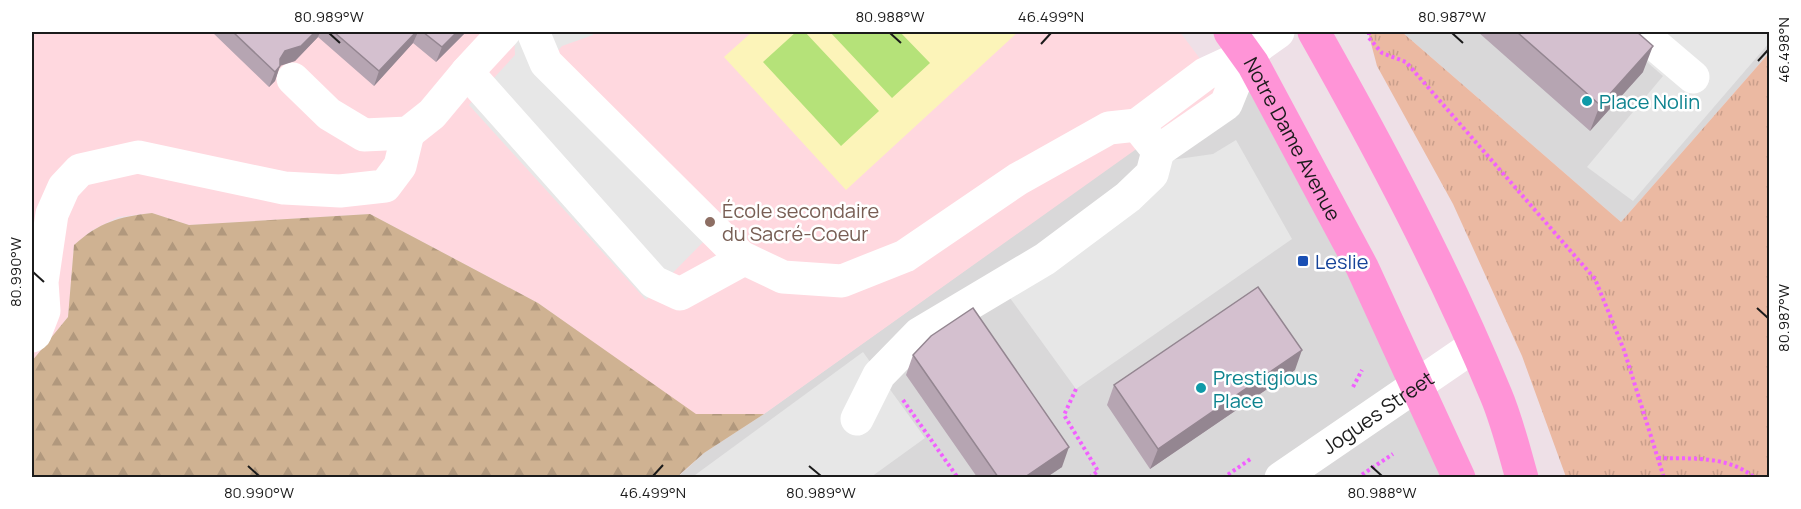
<svg xmlns="http://www.w3.org/2000/svg" width="1801" height="509" font-family="Manrope,sans-serif">
	<defs>
		<pattern id="grass-tufts" width="24" height="20" patternUnits="userSpaceOnUse" patternTransform="scale(1.5)"><rect width="24" height="20" fill="#ebb9a2"/><path d="M3 7l-1-3M5 7V3M7 7l1-3M15 17l-1-3M17 17v-4M19 17l1-3" fill="none" stroke="#c99e8b"/></pattern>
		<pattern id="forest-firs" width="22" height="20" patternUnits="userSpaceOnUse" patternTransform="scale(1.5)"><rect width="22" height="20" fill="#cfb292"/><path d="M5 1l3.5 6h-7zM16 11l3.5 6h-7z" fill="#b1987d"/></pattern>
	</defs>
	<rect width="100%" height="100%" fill="#eee0e7"/>
	<path fill="#d9d8d9" d="M 1402,32 L 1769,32 L 1769,53 L 1621,222 Z
		M 1251,66 L 1455,477 L 677,478 L 704,453 L 764,414 Z"/>
	<path fill="#ffd8df" d="M 32,32 L 1180,32 L 1222,88 L 764,414 L 696,415 L 538,303 L 370,214 L 189,225 L 152,213 L 118,217 L 91,231 L 74,245 L 68,317 L 32,361 Z"/>
	<path fill="url(#grass-tufts)" d="M 1368,32 L 1402,32 L 1621,222 L 1769,53 L 1769,477 L 1566,477 L 1522,356 L 1453,204 L 1377,66 Z"/>
	<path fill="url(#forest-firs)" d="M 152,213 L 189,225 L 370,214 L 538,303 L 696,414 L 764,414 L 704,453 L 677,477 L 32,477 L 32,361 L 68,317 L 74,245 C 100,222 118,217 152,213 Z"/>
	<path fill="#fcf4b9" d="M 752,32 L 1018,32 L 846,190 L 724,57 Z"/>
	<path fill="#b5e279" d="M 796,32 L 805,32 L 879,111 L 841,146 L 763,62 Z
		M 830,32 L 900,32 L 930,63 L 892,98 Z"/>
	<path fill="#e7e7e7" d="M 514,32 L 593,32 L 593,35 L 562,46 L 544,66 L 713,232 L 646,300 L 469,105 L 515,55 Z
		M 1662,32 L 1769,32 L 1769,43 L 1633,201 L 1587,167 L 1663,76 L 1640,56 Z
		M 1236,140 L 1292,239 L 1076,389 L 1002,287 L 1157,162 L 1213,154 Z
		M 863,352 L 925,438 L 871,477 L 691,478 Z"/>
	<g fill="none" stroke-linecap="round" stroke-linejoin="round">
		<path stroke="#f160ff" stroke-width="4" stroke-dasharray="3 3" stroke-linecap="butt" d="M 1369,32 L 1369,38 L 1382,53 L 1406,62 L 1595,279 L 1624,350 L 1664,478
			M 1353,387 L 1362,370
			M 1076,389 L 1064,415 L 1098,471 L 1089,478
			M 903,400 L 958,478
			M 1658,458 C 1691,459 1728,455 1755,478
			M 1223,478 L 1252,458
			M 1357,478 L 1393,454"/>
		<g stroke="#fff" stroke-width="33">
			<path d="M 504,32 L 467,72 L 654,282 L 680,294 L 744,259"/>
			<path d="M 533,32 L 546,63 L 741,257 L 783,277 L 842,281 L 905,256 L 1018,179 L 1109,128 L 1137,125 L 1158,151 L 1152,174 L 1128,197 L 1045,259 L 919,334 L 879,375 L 857,419"/>
			<path d="M 1640,32 L 1693,77"/>
			<path d="M 293,79 L 329,114 L 364,135 L 408,133 L 432,114 L 467,72"/>
			<path d="M 1137,125 L 1205,74 L 1246,55 L 1278,32"/>
			<path d="M 1158,151 L 1226,104 L 1246,55"/>
			<path d="M 32,336 L 35,334 L 44,311 L 42,282 L 52,214 L 64,187 L 80,170 L 138,157 L 284,188 L 340,191 L 385,186 L 400,166 L 408,133"/>
			<path id="s1" d="M 1281,478 L 1474,346"/>
		</g>
		<g stroke="#ff94d7" stroke-width="33">
			<path id="s2" d="M 1230,32 L 1253,64 L 1362,267 L 1459,478"/>
			<path d="M 1314,32 C 1380,149 1444,269 1496,395 C 1507,421 1514,450 1522,478"/>
		</g>
	</g>
	<path fill="#b6a5b2" d="M 212,32 L 466,32 L 436,62 L 413,43 L 374,86 L 318,37 L 295,61 L 280,65 L 275,81 L 269,87 Z
		M 1478,32 L 1637,32 L 1643,72 L 1590,131 Z
		M 913,355 L 1062,467 L 1047,477 L 977,477 L 906,375 Z
		M 1295,370 L 1150,469 L 1107,405 L 1114,385 Z"/>
	<path fill="#948691" d="M 315,32 L 320,32 L 318,37 L 295,61 L 280,66 L 275,81 L 269,87 L 280,59 L 285,51 Z
		M 416,32 L 418,32 L 413,43 L 374,86 L 379,71 Z
		M 457,32 L 466,32 L 436,62 L 442,47 Z
		M 1653,46 L 1643,72 L 1590,131 L 1600,105 Z
		M 1302,350 L 1295,370 L 1150,469 L 1158,449 Z
		M 1069,447 L 1062,467 L 1047,477 L 1025,477 Z"/>
	<path fill="#d4c0cf" stroke="#948691" stroke-width="1.5" d="M 233,32 L 315,32 L 301,46 L 285,51 L 280,59 L 280,66 L 275,72 Z
		M 334,32 L 416,32 L 379,71 Z
		M 423,32 L 457,32 L 442,47 Z
		M 1517,32 L 1637,32 L 1653,46 L 1600,105 Z
		M 1258,287 L 1302,350 L 1158,449 L 1114,385 Z
		M 973,308 L 1069,447 L 1025,477 L 998,477 L 913,355 L 931,336 Z"/>
	<path fill="none" stroke="#1b1b1b" stroke-width="2" d="M 329,33 L 340,43M 890,33 L 901,43M 1452,33 L 1463,43M 1041,44 L 1051,33M 1758,61 L 1768,50M 33,272 L 44,282M 1757,308 L 1768,318M 248,466 L 259,476M 809,466 L 821,476M 1371,466 L 1382,476M 653,476 L 663,465"/>
	<g fill="#0f9aa8" stroke="#fff" stroke-width="2">
		<circle cx="1587" cy="101" r="6"/>
		<circle cx="1201" cy="388" r="6"/>
	</g>
	<circle fill="#8d6e63" stroke="#fff" stroke-width="2" cx="710" cy="222" r="6"/>
	<rect fill="#1a4fb4" stroke="#fff" stroke-width="2" x="1297" y="255" width="12" height="12" rx="3"/>
	<g text-anchor="middle" dominant-baseline="central" stroke-width="5" stroke-linejoin="round" paint-order="stroke">
		<g font-size="20" fill="#0d838f" stroke="#fff" text-anchor="start">
			<text x="1599" y="101">Place Nolin</text>
			<text x="1213" y="377">Prestigious<tspan x="1213" dy="23">Place</tspan></text>
		</g>
		<g font-size="20" fill="#1b1b1b" stroke="#fff">
			<text stroke="none"><textPath href="#s2" startOffset="124">Notre Dame Avenue</textPath></text>
			<text stroke="none"><textPath href="#s1" startOffset="117">Jogues Street</textPath></text>
		</g>
		<g font-size="20" fill="#785e54" stroke="#fff" text-anchor="start">
			<text x="722" y="210">École secondaire<tspan x="722" dy="23">du Sacré-Coeur</tspan></text>
		</g>
		<g font-size="20" fill="#164399" stroke="#fff" text-anchor="start">
			<text x="1315" y="261">Leslie</text>
		</g>
	</g>
	<rect width="1801" height="509" fill="none" stroke="#ffffff" stroke-width="66"/>
	<rect x="33" y="33" width="1735" height="443" fill="none" stroke="#1b1b1b" stroke-width="2"/>
	<g font-size="15" text-anchor="middle" fill="#1b1b1b">
		<text x="329" y="22">80.989°W</text>
		<text x="890" y="22">80.988°W</text>
		<text x="1051" y="22">46.499°N</text>
		<text x="1452" y="22">80.987°W</text>
		<text transform="translate(1784 50) rotate(-90)" y="5">46.498°N</text>
		<text transform="translate(16 272) rotate(-90)" y="5">80.990°W</text>
		<text transform="translate(1784 318) rotate(-90)" y="5">80.987°W</text>
		<text x="259" y="498">80.990°W</text>
		<text x="653" y="498">46.499°N</text>
		<text x="821" y="498">80.989°W</text>
		<text x="1382" y="498">80.988°W</text>
	</g>
</svg>
